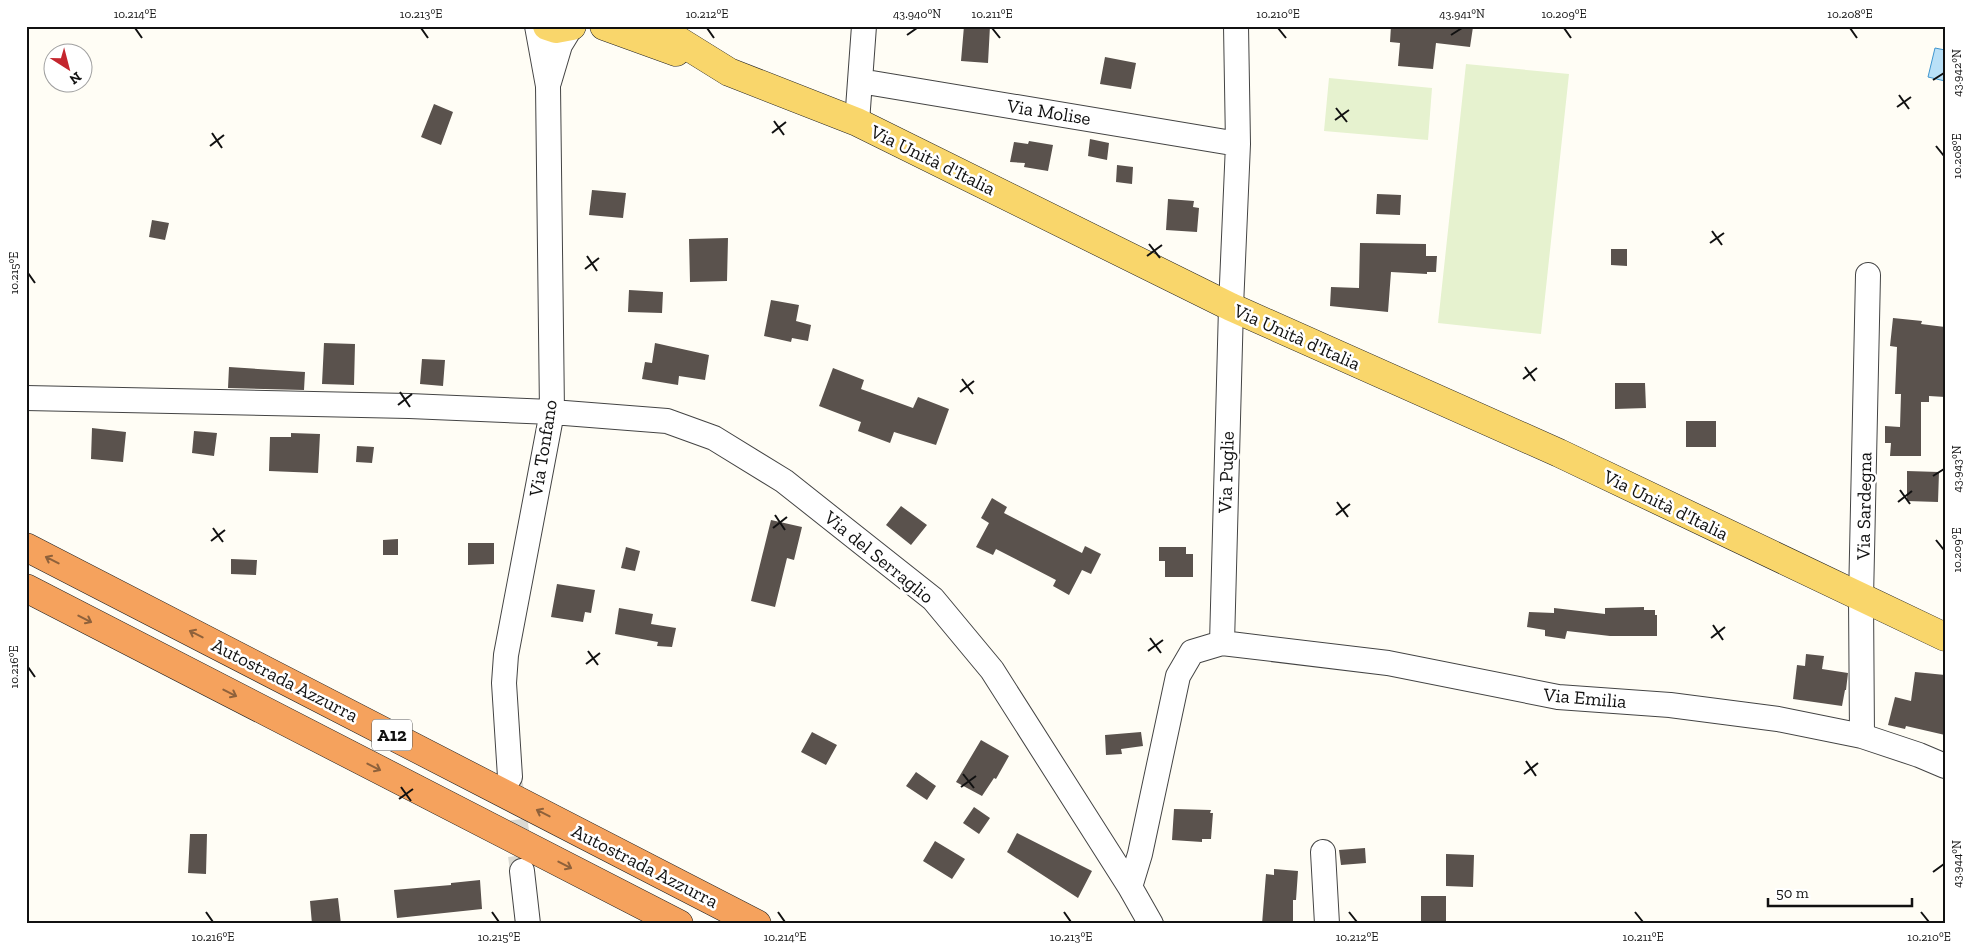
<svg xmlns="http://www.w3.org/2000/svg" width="1971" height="950" font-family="'Zilla Slab',serif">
	<rect width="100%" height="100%" fill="#fffdf5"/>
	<path fill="#e6f2cf" d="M 1466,64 L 1569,74 L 1541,334 L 1438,323 Z
		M 1329,78 L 1432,88 L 1428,140 L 1324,131 Z"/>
	<path fill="#b9e0f7" stroke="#3f96cf" d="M 1935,48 L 1945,50 L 1945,81 L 1928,77 Z"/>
	<path fill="#5a524d" d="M 964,26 L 990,26 L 988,63 L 961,61 Z
		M 1391,26 L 1473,27 L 1470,47 L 1436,43 L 1433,69 L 1398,66 L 1400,43 L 1390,42 Z
		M 1105,57 L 1136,63 L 1131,89 L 1100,84 Z
		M 434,104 L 453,112 L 441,145 L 421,137 Z
		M 1090,139 L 1109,143 L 1107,160 L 1088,156 Z
		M 1029,141 L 1053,145 L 1048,171 L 1024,167 L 1025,163 L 1010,162 L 1014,142 L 1028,144 Z
		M 1117,165 L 1133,167 L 1132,184 L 1116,182 Z
		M 592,190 L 626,193 L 623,218 L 589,215 Z
		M 1377,194 L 1401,195 L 1400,215 L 1376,214 Z
		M 1168,199 L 1194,201 L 1193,207 L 1199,208 L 1197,232 L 1166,230 Z
		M 152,220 L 169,223 L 165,240 L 149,237 Z
		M 728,238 L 727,281 L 690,282 L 689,239 Z
		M 1360,243 L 1426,244 L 1426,256 L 1437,256 L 1436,272 L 1427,272 L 1427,274 L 1391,272 L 1388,312 L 1330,306 L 1331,287 L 1359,288 Z
		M 1611,249 L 1627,249 L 1627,266 L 1611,265 Z
		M 629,290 L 663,292 L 662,313 L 628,312 Z
		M 771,300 L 799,305 L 796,321 L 811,325 L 808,341 L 792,338 L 791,342 L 764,336 Z
		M 1893,318 L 1922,321 L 1921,324 L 1945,327 L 1945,397 L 1929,396 L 1929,402 L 1921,402 L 1921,456 L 1890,456 L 1891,443 L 1885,443 L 1885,426 L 1900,427 L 1901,394 L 1895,394 L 1897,347 L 1890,346 Z
		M 324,343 L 355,344 L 354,385 L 322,384 Z
		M 655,343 L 709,355 L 705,380 L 679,376 L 678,385 L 642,379 L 645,362 L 652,363 Z
		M 422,359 L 445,360 L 443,386 L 420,384 Z
		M 229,367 L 305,372 L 304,390 L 228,388 Z
		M 833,368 L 864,380 L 861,389 L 913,408 L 918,397 L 949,409 L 936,445 L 894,432 L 890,443 L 858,431 L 861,422 L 819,406 Z
		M 1615,383 L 1645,383 L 1646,408 L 1615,409 Z
		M 1686,421 L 1716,421 L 1716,447 L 1686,447 Z
		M 92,428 L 126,432 L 123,462 L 91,459 Z
		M 194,431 L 217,433 L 214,456 L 192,453 Z
		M 291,433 L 320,434 L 318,473 L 269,471 L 270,437 L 291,437 Z
		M 357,446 L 374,447 L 372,463 L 356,462 Z
		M 1907,471 L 1939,472 L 1938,502 L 1907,501 Z
		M 992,498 L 1007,507 L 1004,513 L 1082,553 L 1085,546 L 1101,554 L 1091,574 L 1082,570 L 1069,595 L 1053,586 L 1056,580 L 996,549 L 993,555 L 976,547 L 989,523 L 981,518 Z
		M 901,506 L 927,525 L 911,545 L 886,525 Z
		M 771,520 L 802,527 L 794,560 L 787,558 L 775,607 L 751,601 Z
		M 398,539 L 398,555 L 383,555 L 383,540 Z
		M 468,543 L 494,543 L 494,564 L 468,565 Z
		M 626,547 L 640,551 L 635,571 L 621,568 Z
		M 1159,547 L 1186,547 L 1186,554 L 1193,554 L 1193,577 L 1165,577 L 1165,561 L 1159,561 Z
		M 231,559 L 257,560 L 256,575 L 231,574 Z
		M 557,584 L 595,590 L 591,613 L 585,612 L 583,622 L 551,617 Z
		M 1644,607 L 1644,610 L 1655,610 L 1655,615 L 1657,615 L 1657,636 L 1610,636 L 1567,631 L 1565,639 L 1545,636 L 1545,630 L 1527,627 L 1529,612 L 1554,613 L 1554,608 L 1605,614 L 1605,608 Z
		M 619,608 L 653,614 L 651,624 L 676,628 L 672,647 L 657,646 L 658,642 L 615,634 Z
		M 1806,654 L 1824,656 L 1822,669 L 1848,673 L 1846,690 L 1845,690 L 1842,706 L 1793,699 L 1797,665 L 1805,666 Z
		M 1915,672 L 1945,675 L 1945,735 L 1906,726 L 1905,729 L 1888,725 L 1895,697 L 1911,701 Z
		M 812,732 L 837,745 L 826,765 L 801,752 Z
		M 1141,732 L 1143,746 L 1121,749 L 1122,754 L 1106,755 L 1105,735 Z
		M 981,740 L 1009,756 L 996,779 L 994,778 L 982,796 L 956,782 Z
		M 916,772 L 936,786 L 927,800 L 906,786 Z
		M 974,807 L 990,818 L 979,834 L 963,823 Z
		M 1174,809 L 1211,810 L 1210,813 L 1213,813 L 1211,839 L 1202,839 L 1202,842 L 1172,840 Z
		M 1017,833 L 1092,871 L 1078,898 L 1007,852 Z
		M 190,834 L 207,834 L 206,874 L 188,873 Z
		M 935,841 L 965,859 L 952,879 L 923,861 Z
		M 1365,848 L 1366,863 L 1341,865 L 1339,850 Z
		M 1446,854 L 1474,855 L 1473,887 L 1446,886 Z
		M 1274,869 L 1298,871 L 1296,900 L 1293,900 L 1293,924 L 1262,924 L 1266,874 L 1274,875 Z
		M 480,880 L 482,909 L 397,918 L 394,890 L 451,885 L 451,883 Z
		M 1421,896 L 1446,896 L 1446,924 L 1421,924 Z
		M 338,898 L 341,924 L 312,924 L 310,901 Z"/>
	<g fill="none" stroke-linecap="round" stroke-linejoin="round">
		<path stroke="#dbdad3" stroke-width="24" stroke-dasharray="24 12" stroke-linecap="butt" d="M 511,784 L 522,871"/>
		<g stroke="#444" stroke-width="26">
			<path id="minor" d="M 860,81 L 1238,144
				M 549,82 L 560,45 L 571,27
				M 857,122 L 864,26
				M 26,398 L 409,406 L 552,412 L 667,421 L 714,438 L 784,481 L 933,599 L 992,670 L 1130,887 L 1151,924
				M 1222,643 L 1388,663 L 1558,697 L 1670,705 L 1778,719 L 1862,736 L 1919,755 L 1945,766
				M 1862,736 L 1861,599 L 1868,275
				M 510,777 L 504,683 L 506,655 L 552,412 L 548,86 L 537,26
				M 1323,852 L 1327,924
				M 522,871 L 528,924
				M 1130,887 L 1140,854 L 1178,676 L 1192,652 L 1222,643 L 1231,307 L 1238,144 L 1236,26"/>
		</g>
		<g stroke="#222" stroke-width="29">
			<path id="major" d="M 547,26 L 556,29 L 572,26
				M 604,26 L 676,52
				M 655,26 L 729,72 L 857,122 L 1231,307 L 1559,453 L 1945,637"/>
		</g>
		<g stroke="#222" stroke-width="29">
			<path id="highway" d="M 26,547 L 757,924
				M 26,588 L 679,924"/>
		</g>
		<use href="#minor" stroke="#fff" stroke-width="24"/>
		<use href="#major" stroke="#f9d66b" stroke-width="28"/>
		<use href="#highway" stroke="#f5a25d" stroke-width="28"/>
	</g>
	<defs><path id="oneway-shaft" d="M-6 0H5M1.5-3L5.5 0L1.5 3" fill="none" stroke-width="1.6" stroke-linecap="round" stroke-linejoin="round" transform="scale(1.25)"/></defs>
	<g stroke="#8e613b">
		<use href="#oneway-shaft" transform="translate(52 560) rotate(-153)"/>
		<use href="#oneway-shaft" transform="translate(85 619) rotate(27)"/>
		<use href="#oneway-shaft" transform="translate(196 634) rotate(-153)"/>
		<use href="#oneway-shaft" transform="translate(230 693) rotate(27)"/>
		<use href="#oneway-shaft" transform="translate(374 767) rotate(27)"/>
		<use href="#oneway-shaft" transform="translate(543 813) rotate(-153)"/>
		<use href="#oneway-shaft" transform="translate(565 865) rotate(27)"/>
	</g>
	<path fill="none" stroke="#111" stroke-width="2" d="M 135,28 L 142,38M 421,28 L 428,38M 707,28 L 714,38M 992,28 L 1000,38M 1278,28 L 1286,38M 1564,28 L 1571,38M 1850,28 L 1857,38M 907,35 L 917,28M 1451,35 L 1462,28M 1933,80 L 1944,73M 1899,95 L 1909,109M 1897,107 L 1911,97M 1336,108 L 1347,122M 1335,120 L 1349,110M 774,121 L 784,135M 212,133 L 222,148M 772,133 L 786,122M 210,146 L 224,135M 1936,146 L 1944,156M 1712,231 L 1722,245M 1710,243 L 1724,233M 1149,244 L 1160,258M 587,256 L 597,271M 1147,256 L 1162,245M 585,269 L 599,258M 28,273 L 35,283M 1525,367 L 1535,381M 962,379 L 973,394M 1523,379 L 1537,368M 400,392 L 410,407M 960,392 L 974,381M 398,405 L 412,394M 1933,476 L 1944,469M 1900,490 L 1910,504M 1337,502 L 1348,517M 1898,502 L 1912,491M 775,515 L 785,530M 1336,515 L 1350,504M 213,528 L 223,542M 773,528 L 787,517M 1936,540 L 1944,550M 211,541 L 225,530M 1713,625 L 1723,640M 1150,638 L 1161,653M 1711,638 L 1725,627M 588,651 L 598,665M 1148,651 L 1163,640M 586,664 L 600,653M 28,667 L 35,677M 1526,761 L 1536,776M 963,774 L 974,788M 1524,774 L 1538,763M 401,787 L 411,801M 961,787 L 976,776M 399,799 L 413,789M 1933,872 L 1944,864M 206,912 L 213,922M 492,912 L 499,922M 778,912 L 785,922M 1064,912 L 1071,922M 1349,912 L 1357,922M 1635,912 L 1643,922M 1921,912 L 1929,922"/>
	<g text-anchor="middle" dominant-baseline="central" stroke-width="5" stroke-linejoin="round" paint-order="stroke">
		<rect fill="#fff" stroke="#585858" stroke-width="1" x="372" y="719.5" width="40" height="31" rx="4"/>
		<g font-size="18" font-weight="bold" fill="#111">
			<text x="392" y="735">A12</text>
		</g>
		<g font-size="19" fill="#111" stroke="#fff">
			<text transform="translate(1049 112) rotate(9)">Via Molise</text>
			<text transform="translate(933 160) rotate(26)">Via Unità d'Italia</text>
			<text transform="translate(1297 337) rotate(24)">Via Unità d'Italia</text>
			<text transform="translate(543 448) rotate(-81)">Via Tonfano</text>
			<text transform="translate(1226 472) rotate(-88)">Via Puglie</text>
			<text transform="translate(1666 505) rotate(26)">Via Unità d'Italia</text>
			<text transform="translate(1864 506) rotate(-89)">Via Sardegna</text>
			<text transform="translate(879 557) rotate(39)">Via del Serraglio</text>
			<text transform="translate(285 680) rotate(27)">Autostrada Azzurra</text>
			<text transform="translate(1585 698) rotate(5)">Via Emilia</text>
			<text transform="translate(645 866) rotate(27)">Autostrada Azzurra</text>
		</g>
	</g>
	<rect width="1971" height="950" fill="none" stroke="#ffffff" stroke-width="55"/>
	<g transform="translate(68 68) rotate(144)"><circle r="24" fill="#ffffff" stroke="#a0a0a0"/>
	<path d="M0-4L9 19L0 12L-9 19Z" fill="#c4262e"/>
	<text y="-8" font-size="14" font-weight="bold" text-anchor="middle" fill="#111111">N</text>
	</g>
	<path d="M1768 898v8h144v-8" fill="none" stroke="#111111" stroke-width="2.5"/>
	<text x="1776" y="898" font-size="15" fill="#111111" stroke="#ffffff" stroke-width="4" paint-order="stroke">50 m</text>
	<rect x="28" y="28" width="1916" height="894" fill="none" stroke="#111" stroke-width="2"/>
	<g font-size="12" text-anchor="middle" fill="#111">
		<text x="135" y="18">10.214°E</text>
		<text x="421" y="18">10.213°E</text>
		<text x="707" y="18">10.212°E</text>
		<text x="917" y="18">43.940°N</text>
		<text x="992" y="18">10.211°E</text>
		<text x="1278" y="18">10.210°E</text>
		<text x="1462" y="18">43.941°N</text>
		<text x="1564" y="18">10.209°E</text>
		<text x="1850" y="18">10.208°E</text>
		<text transform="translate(1957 73) rotate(-90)" y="4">43.942°N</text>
		<text transform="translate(1957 156) rotate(-90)" y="4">10.208°E</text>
		<text transform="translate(14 273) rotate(-90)" y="4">10.215°E</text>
		<text transform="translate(1957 469) rotate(-90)" y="4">43.943°N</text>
		<text transform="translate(1957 550) rotate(-90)" y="4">10.209°E</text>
		<text transform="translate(14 667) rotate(-90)" y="4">10.216°E</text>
		<text transform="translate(1957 864) rotate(-90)" y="4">43.944°N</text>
		<text x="213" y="941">10.216°E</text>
		<text x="499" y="941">10.215°E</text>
		<text x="785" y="941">10.214°E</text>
		<text x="1071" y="941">10.213°E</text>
		<text x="1357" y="941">10.212°E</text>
		<text x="1643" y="941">10.211°E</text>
		<text x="1929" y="941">10.210°E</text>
	</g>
</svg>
